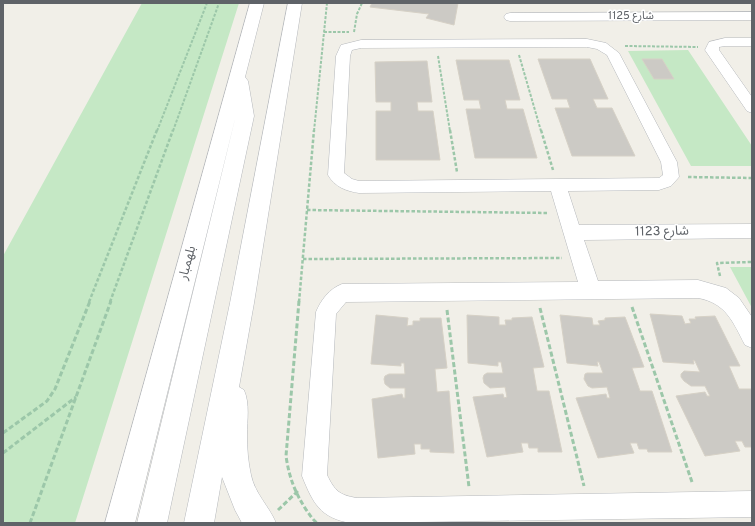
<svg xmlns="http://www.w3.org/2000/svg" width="755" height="526" font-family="Overpass,'Noto Sans Arabic',sans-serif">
	<rect width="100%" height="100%" fill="#f1efe8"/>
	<path fill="#c5e8c5" d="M 142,3 L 239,3 L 75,523 L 3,523 L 3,256 Z
		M 688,50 L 752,146 L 752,166 L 691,166 L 628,51 Z
		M 730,267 L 752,267 L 752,308 Z"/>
	<path fill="#cccac5" stroke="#d6d1c6" d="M 372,3 L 458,3 L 454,25 L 426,18 L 429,14 L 370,7 Z
		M 538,59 L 590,59 L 608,99 L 593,99 L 597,108 L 612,108 L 635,156 L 572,156 L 555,108 L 570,108 L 567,99 L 552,99 Z
		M 642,59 L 662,59 L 674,79 L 654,79 Z
		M 456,60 L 509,60 L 520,100 L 505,100 L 507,109 L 523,109 L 537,158 L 475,158 L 466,109 L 481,109 L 479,100 L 464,100 Z
		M 427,61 L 432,102 L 417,102 L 418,111 L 433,111 L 440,160 L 376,160 L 376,111 L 391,111 L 391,102 L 376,102 L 375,62 Z
		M 650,314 L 682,316 L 685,324 L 691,323 L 689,319 L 696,319 L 695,317 L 715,316 L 740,366 L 729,366 L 739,389 L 751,389 L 752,392 L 752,447 L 745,447 L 742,441 L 735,441 L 740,451 L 705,456 L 676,396 L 705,392 L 707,396 L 710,396 L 705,386 L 691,386 L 684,381 L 681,377 L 681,374 L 684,371 L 700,372 L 695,361 L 693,360 L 694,364 L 663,362 Z
		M 376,315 L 408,318 L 407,326 L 413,325 L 413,321 L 420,321 L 420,318 L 441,318 L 447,368 L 435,369 L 437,392 L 449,391 L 454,453 L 430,452 L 430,449 L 421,449 L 421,444 L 414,444 L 415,454 L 378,458 L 372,399 L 402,394 L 403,398 L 405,398 L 405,388 L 390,388 L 385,384 L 384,379 L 385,376 L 389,374 L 405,374 L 404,363 L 401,363 L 401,366 L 371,364 Z
		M 467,315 L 499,317 L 499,325 L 506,325 L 505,320 L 512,320 L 512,318 L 532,317 L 544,367 L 533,368 L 537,391 L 549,391 L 562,452 L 538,452 L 538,448 L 529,448 L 528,443 L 521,443 L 523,452 L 487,457 L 473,397 L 503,394 L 504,398 L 507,397 L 505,387 L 490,388 L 484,383 L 483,378 L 484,375 L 487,373 L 503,373 L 501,362 L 498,362 L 498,366 L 468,363 Z
		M 560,315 L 592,318 L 593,325 L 600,325 L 598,321 L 605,320 L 605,318 L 625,317 L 644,367 L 632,368 L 640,391 L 652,391 L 672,452 L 648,452 L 647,449 L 639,449 L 637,443 L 630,443 L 634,453 L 598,458 L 576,398 L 606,394 L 607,398 L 610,398 L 607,387 L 592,388 L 588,386 L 584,379 L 585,374 L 587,373 L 603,373 L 599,362 L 597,362 L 598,366 L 567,363 Z"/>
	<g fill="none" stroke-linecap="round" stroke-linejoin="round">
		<g stroke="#b5b8bc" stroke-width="1">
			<path id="minor" d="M 752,12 L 752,20 L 510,21 L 506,20 L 504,17 L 506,14 L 510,13 Z
				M 725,38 L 752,38 L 752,46 L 725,46 L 719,47 L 719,50 L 752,97 L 752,113 L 747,111 L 705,50 L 709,42 Z
				M 587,39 L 606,43 L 619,53 L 677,162 L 679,177 L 671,186 L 659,190 L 568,191 L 579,225 L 752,224 L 752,238 L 584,240 L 598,281 L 698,280 L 726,288 L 739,298 L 752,317 L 752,348 L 745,345 C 733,322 726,303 698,298 L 346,302 L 336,314 L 327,475 C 335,491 339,495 357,498 L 752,491 L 752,517 L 351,523 C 320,518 313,503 302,476 L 316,312 C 321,300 329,289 342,284 L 578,282 L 551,191 L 359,193 C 346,191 335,187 328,175 L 336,56 L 341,45 L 361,40 ZM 587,47 L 597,49 L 607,55 L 661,162 L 663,175 L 659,178 L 359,181 L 352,179 L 344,173 L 350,56 L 352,50 L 361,48 Z"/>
		</g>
		<g stroke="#b5b8bc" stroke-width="1">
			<path id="tertiary" d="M 250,3 L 264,3 L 245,77 L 248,81 L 254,116 L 167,523 L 137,523 L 236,115 L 135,523 L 105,523 Z
				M 288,3 L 302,3 L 254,303 L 239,387 L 244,390 C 250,404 247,420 247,435 C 247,448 248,462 251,475 C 255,494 269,506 276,523 L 242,523 L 235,510 L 222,477 L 214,523 L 184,523 L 230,303 Z"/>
		</g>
		<path stroke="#9cc7a9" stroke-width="2" stroke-dasharray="3 1.5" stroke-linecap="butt" d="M 324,32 L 349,32
			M 354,32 L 357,14 L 362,3
			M 625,46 L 698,47
			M 519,55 L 541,131
			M 438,56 L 450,131
			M 157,131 L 207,3
			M 173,131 L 219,3
			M 314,131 L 327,3"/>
		<path stroke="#9cc7a9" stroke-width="2.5" stroke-dasharray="3.5 2" stroke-linecap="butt" d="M 450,130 L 457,172
			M 541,130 L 553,170
			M 688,177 L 752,178
			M 307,210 L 549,213
			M 303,259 L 562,258
			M 720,276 L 717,263 L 752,262
			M 89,302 L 157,130
			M 110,302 L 173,130
			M 299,302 L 314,130"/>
		<path stroke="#9cc7a9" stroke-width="3" stroke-dasharray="5 2.5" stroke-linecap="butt" d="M 299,301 L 286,456 C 289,477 295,493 307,511 C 310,515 313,520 317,523
			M 632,307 L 692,482
			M 540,308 L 584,486
			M 447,310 L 469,487
			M 3,433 L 47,401 L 55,389 L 90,301
			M 3,453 L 76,397
			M 278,510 L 299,490
			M 30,523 L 111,301"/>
		<use href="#minor" fill="#fff" fill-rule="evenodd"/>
		<use href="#tertiary" fill="#fff" fill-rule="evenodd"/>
	</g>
	<g text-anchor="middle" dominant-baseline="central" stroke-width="3" stroke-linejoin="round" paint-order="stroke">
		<g font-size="11" fill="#5f6368" stroke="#fff">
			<text x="631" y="16">شارع 1125</text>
		</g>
		<g font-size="13" fill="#5f6368" stroke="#fff">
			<text transform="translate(662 232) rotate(-1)">شارع 1123</text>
			<text transform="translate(188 263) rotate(-75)">بلهمبار</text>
		</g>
	</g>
	<rect width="755" height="526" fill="none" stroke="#5f6368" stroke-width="8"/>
</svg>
